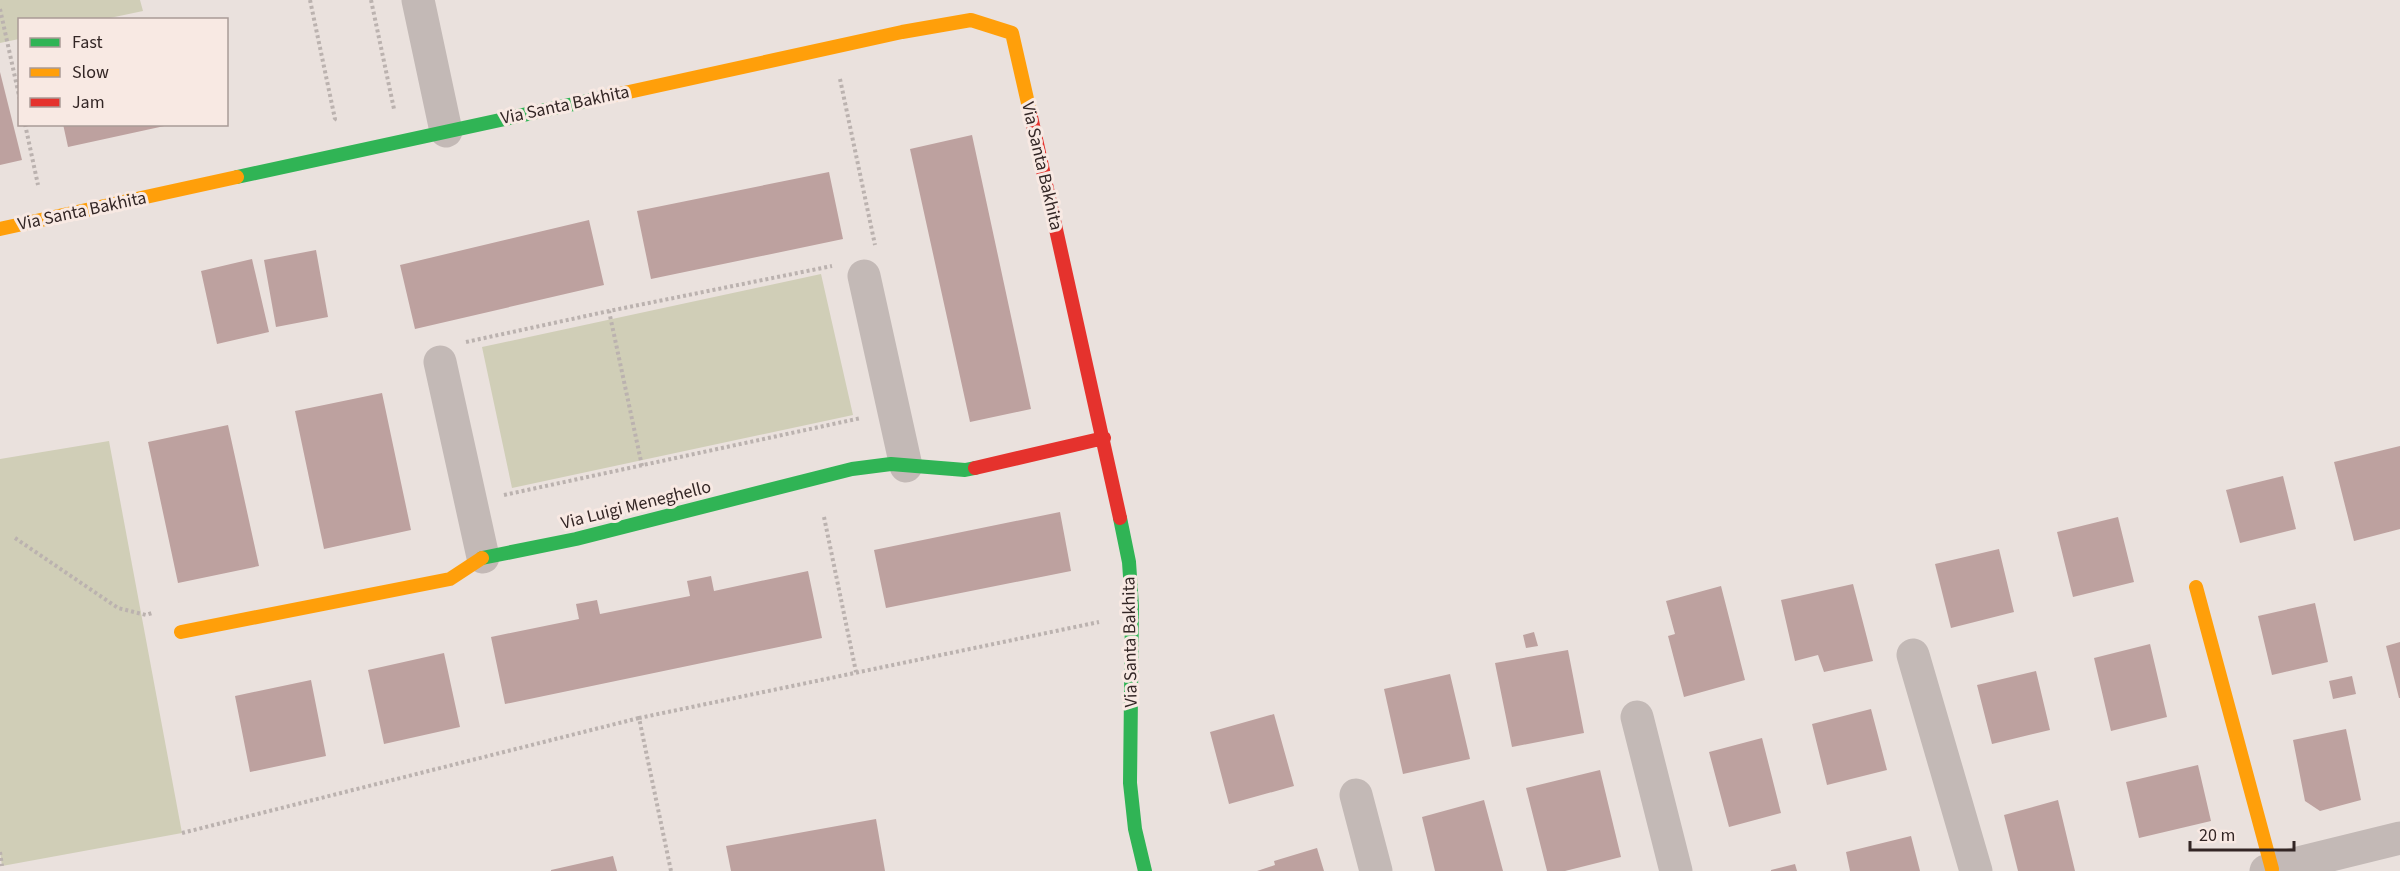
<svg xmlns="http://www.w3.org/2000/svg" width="2400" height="871" font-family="'Source Sans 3',sans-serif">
	<rect width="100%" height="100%" fill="#eae1dd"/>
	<path fill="#d0ceb7" d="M 0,0 L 140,0 L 143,11 L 105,19 L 20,20 L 19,39 L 0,43 Z
		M 821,274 L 853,415 L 512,488 L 482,347 Z
		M 109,441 L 182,833 L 2,866 L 0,852 L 0,459 Z"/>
	<path fill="#bda19f" d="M 0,72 L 22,160 L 0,165 Z
		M 63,124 L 169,124 L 169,125 L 68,147 Z
		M 972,135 L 1031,409 L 970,422 L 910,149 Z
		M 829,172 L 843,239 L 651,279 L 637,211 Z
		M 589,220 L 604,285 L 415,329 L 400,265 Z
		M 316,250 L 328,317 L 276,327 L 264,260 Z
		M 252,259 L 269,332 L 217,344 L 201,271 Z
		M 382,393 L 411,530 L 324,549 L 295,411 Z
		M 228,425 L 259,566 L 178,583 L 148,442 Z
		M 2400,446 L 2400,529 L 2354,541 L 2334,462 Z
		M 2283,476 L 2296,529 L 2240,543 L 2226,490 Z
		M 1060,512 L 1071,571 L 886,608 L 874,550 Z
		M 2118,517 L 2134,582 L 2073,597 L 2057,532 Z
		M 1999,549 L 2014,612 L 1951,628 L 1935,564 Z
		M 808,571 L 822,638 L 505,704 L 491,637 L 579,619 L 576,604 L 597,600 L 600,614 L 690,596 L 687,581 L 711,576 L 714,591 Z
		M 1853,584 L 1873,661 L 1824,672 L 1818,655 L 1795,661 L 1781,600 Z
		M 1721,586 L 1745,680 L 1684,697 L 1668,636 L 1675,634 L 1666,601 Z
		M 2315,603 L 2328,662 L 2272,675 L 2258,616 Z
		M 1534,632 L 1538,646 L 1526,648 L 1523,635 Z
		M 2400,642 L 2400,698 L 2399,698 L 2386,646 Z
		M 2150,644 L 2167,717 L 2111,731 L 2094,658 Z
		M 1568,650 L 1584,733 L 1512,747 L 1495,663 Z
		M 444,653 L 460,727 L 384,744 L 368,670 Z
		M 2036,671 L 2050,730 L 1992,744 L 1977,685 Z
		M 1450,674 L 1470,759 L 1403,774 L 1384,689 Z
		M 2352,676 L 2356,694 L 2333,699 L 2329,681 Z
		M 311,680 L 326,756 L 250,772 L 235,696 Z
		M 1871,709 L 1887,770 L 1827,785 L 1812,724 Z
		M 1274,714 L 1294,786 L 1229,804 L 1210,732 Z
		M 2346,729 L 2361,800 L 2320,811 L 2305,801 L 2293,740 Z
		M 1762,738 L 1781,813 L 1729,827 L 1709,752 Z
		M 2198,765 L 2211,821 L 2139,838 L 2126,782 Z
		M 1600,770 L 1621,857 L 1565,871 L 1547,871 L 1526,788 Z
		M 1484,800 L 1503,871 L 1435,871 L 1422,817 Z
		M 2058,800 L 2075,871 L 2018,871 L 2004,815 Z
		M 876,819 L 885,871 L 731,871 L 726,846 Z
		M 1911,836 L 1920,871 L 1850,871 L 1846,852 Z
		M 1317,848 L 1324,871 L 1257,871 L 1275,865 L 1274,861 Z
		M 613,856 L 617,871 L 551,871 L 551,870 Z
		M 1795,864 L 1797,871 L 1771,871 L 1771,870 Z"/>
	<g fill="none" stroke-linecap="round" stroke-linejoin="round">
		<path stroke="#bbb2af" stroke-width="4" stroke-dasharray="3 3" stroke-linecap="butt" d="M 310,0 L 335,119 L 334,120
			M 371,0 L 394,109
			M 0,9 L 20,100
			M 840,79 L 875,245
			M 25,124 L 38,185
			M 466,342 L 609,311
			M 642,466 L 609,311 L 832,266
			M 504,495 L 861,418
			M 824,517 L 856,672
			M 15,538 L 118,608 L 146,615 L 152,613
			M 182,833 L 639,718
			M 0,852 L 2,866
			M 671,871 L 639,718 L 1099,622"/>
		<path stroke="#c3b9b6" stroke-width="33" d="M 418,0 L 446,131
			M 864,276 L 906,466
			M 440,362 L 483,557
			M 1913,655 L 1976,871
			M 1637,717 L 1676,871
			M 1356,795 L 1376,871
			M 2266,871 L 2400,838"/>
		<path stroke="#30b455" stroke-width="14" d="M 237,177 L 606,97
			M 1120,518 L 1129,562 L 1132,606 L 1130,783 L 1135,829 L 1145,871
			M 482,558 L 576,539 L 852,469 L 891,464 L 965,470 L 975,468"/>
		<path stroke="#ff9f0a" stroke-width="14" d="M 606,97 L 902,32 L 971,20 L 1012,33 L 1030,112
			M 0,229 L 237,177
			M 2196,587 L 2272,869
			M 181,632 L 450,579 L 482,558"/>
		<path stroke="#e5322d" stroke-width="14" d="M 1030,112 L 1120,518
			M 975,468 L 1104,438"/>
	</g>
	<g text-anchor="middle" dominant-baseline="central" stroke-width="6" stroke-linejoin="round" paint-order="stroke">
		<g font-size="18" fill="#332625" stroke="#f8e9e3">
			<text transform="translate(565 105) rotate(-12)">Via Santa Bakhita</text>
			<text transform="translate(1042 166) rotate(77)">Via Santa Bakhita</text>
			<text transform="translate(82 211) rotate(-12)">Via Santa Bakhita</text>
			<text transform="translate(636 505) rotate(-14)">Via Luigi Meneghello</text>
			<text transform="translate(1130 642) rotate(-91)">Via Santa Bakhita</text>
		</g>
	</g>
	<rect x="18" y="18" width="210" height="108" fill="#f8e9e3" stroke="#a99b97" stroke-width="1.5"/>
	<rect x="30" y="38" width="30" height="9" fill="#30b455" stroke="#a99b97" stroke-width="1.5"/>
	<text x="72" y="48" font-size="18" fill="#332625">Fast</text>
	<rect x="30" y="68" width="30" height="9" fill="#ff9f0a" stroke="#a99b97" stroke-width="1.5"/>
	<text x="72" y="78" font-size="18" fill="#332625">Slow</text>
	<rect x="30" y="98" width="30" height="9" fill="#e5322d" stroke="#a99b97" stroke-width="1.5"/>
	<text x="72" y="108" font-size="18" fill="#332625">Jam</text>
	<path d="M2190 841v9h104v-9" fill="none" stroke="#332625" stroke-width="3"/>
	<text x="2199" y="841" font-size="18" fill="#332625" stroke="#f8e9e3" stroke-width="4.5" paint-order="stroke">20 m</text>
</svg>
